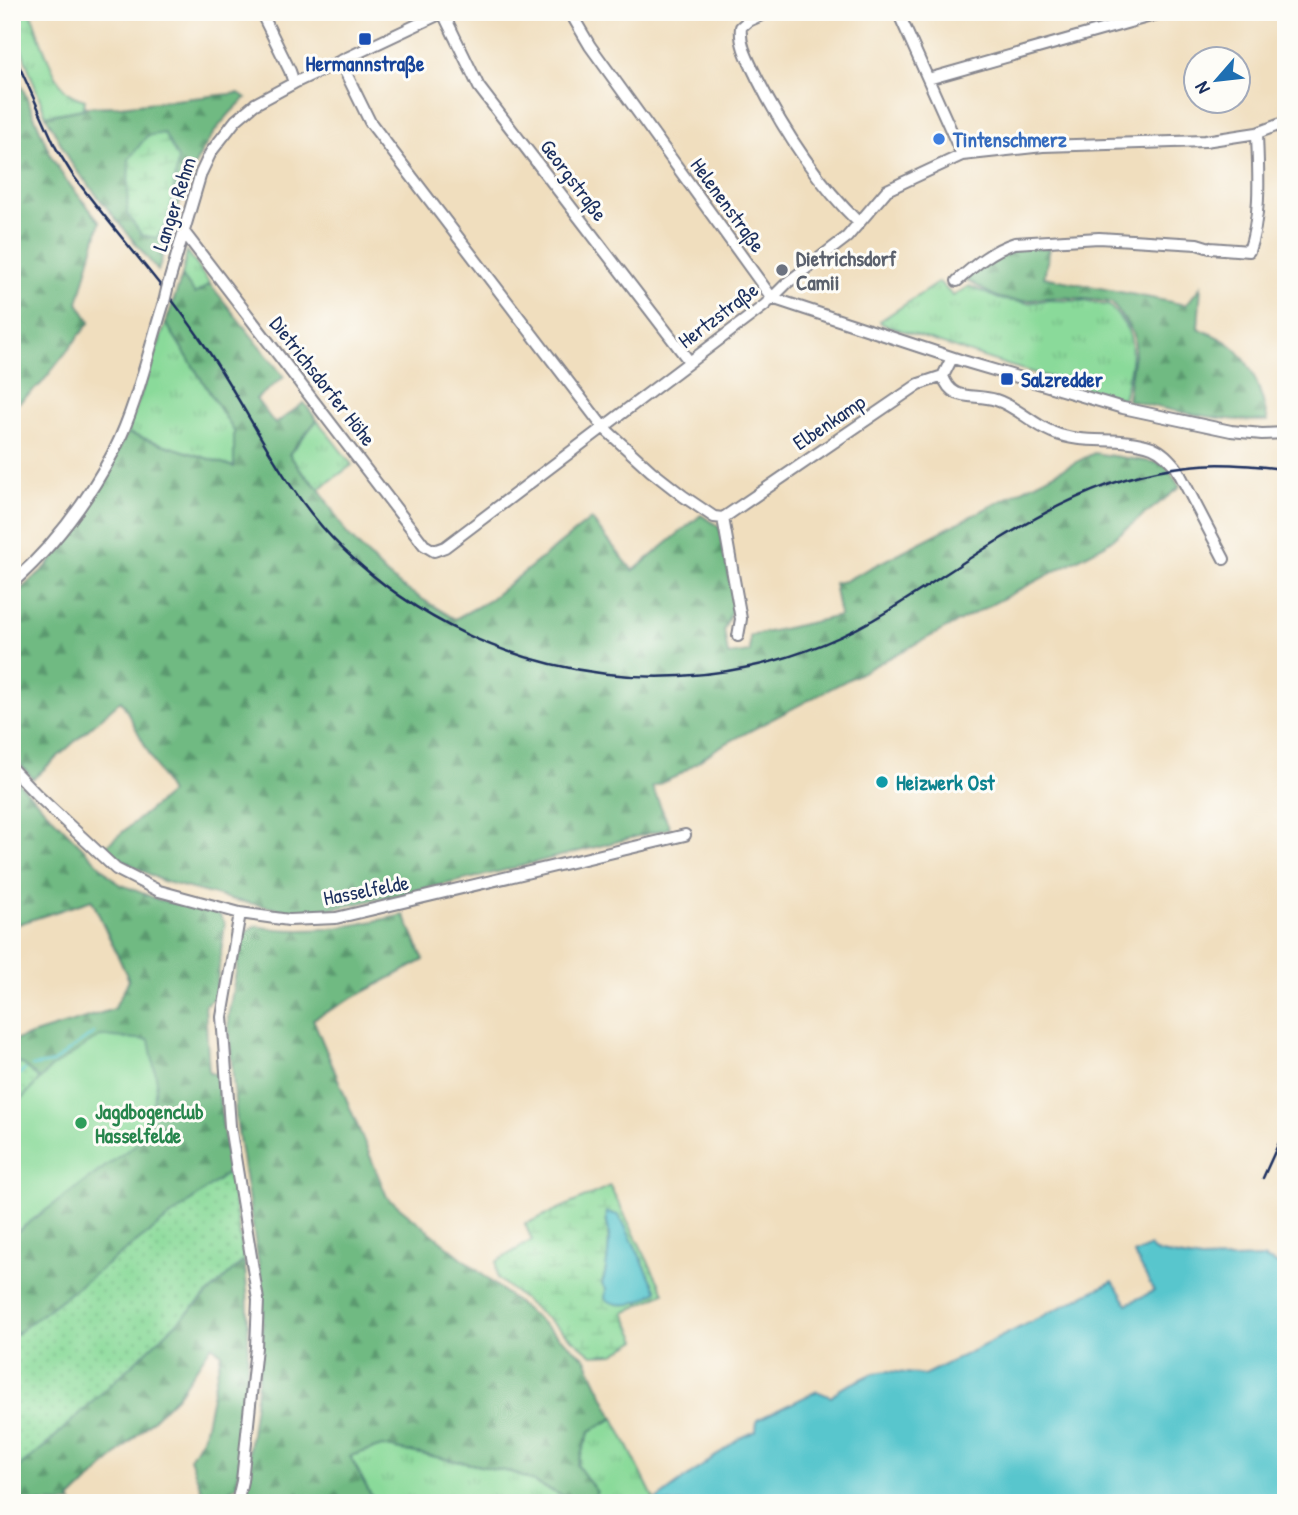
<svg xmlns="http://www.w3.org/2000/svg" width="1298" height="1515" font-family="'Patrick Hand',sans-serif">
	<defs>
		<pattern id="grass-tufts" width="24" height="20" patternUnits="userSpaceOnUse" patternTransform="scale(1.75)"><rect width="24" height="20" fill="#8ada9a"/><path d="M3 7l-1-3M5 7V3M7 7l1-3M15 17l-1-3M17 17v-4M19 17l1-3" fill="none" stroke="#76bb87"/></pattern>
		<pattern id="forest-firs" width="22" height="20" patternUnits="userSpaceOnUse" patternTransform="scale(1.75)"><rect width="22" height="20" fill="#6fba82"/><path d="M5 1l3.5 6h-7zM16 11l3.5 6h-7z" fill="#5a986e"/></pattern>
		<pattern id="wetland-marsh" width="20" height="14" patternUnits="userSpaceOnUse" patternTransform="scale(1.75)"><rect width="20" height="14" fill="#8ada9a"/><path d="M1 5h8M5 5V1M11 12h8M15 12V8" fill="none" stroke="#76bb87"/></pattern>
		<pattern id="garden-dots" width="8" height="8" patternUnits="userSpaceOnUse" patternTransform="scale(1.75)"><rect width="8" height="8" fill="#8ada9a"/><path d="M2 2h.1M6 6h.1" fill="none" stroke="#76bb87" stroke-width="1.8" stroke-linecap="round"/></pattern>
	</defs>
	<rect width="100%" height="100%" fill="#fdfcf7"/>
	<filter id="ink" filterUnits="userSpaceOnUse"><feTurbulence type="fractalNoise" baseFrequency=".0143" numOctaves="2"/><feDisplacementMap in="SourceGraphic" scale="14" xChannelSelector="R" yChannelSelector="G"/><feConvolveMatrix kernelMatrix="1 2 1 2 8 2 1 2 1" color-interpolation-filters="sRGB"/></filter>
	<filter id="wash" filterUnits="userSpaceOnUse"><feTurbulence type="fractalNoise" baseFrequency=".00686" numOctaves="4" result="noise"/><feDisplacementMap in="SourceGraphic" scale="28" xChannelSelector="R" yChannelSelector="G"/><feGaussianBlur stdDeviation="1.57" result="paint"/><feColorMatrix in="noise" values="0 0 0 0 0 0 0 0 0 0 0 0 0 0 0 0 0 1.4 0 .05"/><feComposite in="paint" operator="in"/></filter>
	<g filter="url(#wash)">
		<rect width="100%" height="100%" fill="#f0debe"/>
		<path fill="url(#grass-tufts)" stroke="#52847c" stroke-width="2" d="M 12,12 L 31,12 C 36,29 54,79 65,90 C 71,96 78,98 85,100 L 83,109 L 46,116 L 12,23 Z
			M 187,251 L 210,284 L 195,294 L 182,276 Z
			M 939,282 L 953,296 L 969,286 L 999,299 L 1028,303 L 1047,300 L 1084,301 L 1110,306 C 1116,314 1125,323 1129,333 C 1136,352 1128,380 1123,399 L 1007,365 L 882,324 L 880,321 Z
			M 166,323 L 234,431 L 234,467 L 127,433 Z
			M 317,420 L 352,465 L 319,489 L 301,471 L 289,454 Z
			M 614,1418 L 655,1501 L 652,1503 L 590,1503 L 596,1492 L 577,1465 L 590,1431 Z
			M 382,1446 L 515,1473 L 577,1503 L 375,1503 L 350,1456 Z"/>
		<path fill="url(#forest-firs)" stroke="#457470" stroke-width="2" d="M 12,63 L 51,156 L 65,179 L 100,222 L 78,303 L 90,322 L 41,384 L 12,408 Z
			M 239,93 L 246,98 C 190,146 180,204 158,271 L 73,166 L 46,116 L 83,109 L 84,107 L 119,106 Z
			M 1017,247 L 1050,248 L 1044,277 L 1186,305 L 1201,286 L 1198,328 C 1208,333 1219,337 1228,343 C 1252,359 1262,395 1268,421 C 1218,421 1176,412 1127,400 L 1135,347 L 1134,335 L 1112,303 C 1090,299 1069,296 1046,298 C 1029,300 1021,303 1003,299 C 990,296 977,284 964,279 Z
			M 182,276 L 195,294 L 210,284 L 284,377 L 256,399 L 275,424 L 304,403 L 317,420 L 289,454 L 301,471 L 319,489 L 347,534 L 386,574 L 401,586 L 455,619 L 488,601 L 591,519 L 633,571 L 701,515 L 718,526 L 721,532 L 734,604 L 724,630 L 728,655 L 750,652 L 750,636 L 840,616 L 834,583 L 845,581 L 1094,453 L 1165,464 L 1180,487 L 1105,545 L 719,747 L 677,776 L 652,787 L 670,828 L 486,875 L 333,909 L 289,911 L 234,900 L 162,881 L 102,849 L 170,793 L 121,700 L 33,779 L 12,755 L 12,597 L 44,569 L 77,532 L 127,433 L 234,467 L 234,431 L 166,323 Z
			M 12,776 L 117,883 L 159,900 L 218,913 L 225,923 L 215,997 L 205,1005 L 209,1073 L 216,1074 L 229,1172 L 12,1337 L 12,1235 L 146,1136 L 51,1068 L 40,1080 L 24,1065 L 12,1060 L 12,1041 L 114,1009 L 129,980 L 92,900 L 12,926 Z
			M 404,915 L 424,960 L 313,1019 L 387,1197 L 585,1358 L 614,1418 L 590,1431 L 577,1465 L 597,1492 L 590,1503 L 577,1503 L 515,1473 L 382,1446 L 350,1456 L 375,1503 L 242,1503 L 262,1349 L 263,1292 L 237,1125 L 228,1017 L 243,934 L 255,926 C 309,936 351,926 404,915 Z
			M 244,1260 C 254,1335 244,1411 237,1486 L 206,1503 L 190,1458 L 204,1434 L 221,1353 L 212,1345 L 177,1396 L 70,1500 L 72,1503 L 12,1503 L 12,1473 L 46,1445 Z"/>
		<path fill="url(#wetland-marsh)" stroke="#52847c" stroke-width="2" fill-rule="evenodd" d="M 164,133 L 178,159 L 169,221 L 156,238 L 142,235 L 127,214 L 129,159 L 147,136 Z
			M 610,1186 L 664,1293 L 624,1313 L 637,1340 L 614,1354 L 592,1355 L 497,1278 L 496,1262 L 532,1240 L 525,1224 ZM 606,1218 L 640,1303 L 606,1289 L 602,1284 C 609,1264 611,1239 606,1218 Z"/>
		<path fill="url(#garden-dots)" stroke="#52847c" stroke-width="2" d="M 12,1060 L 24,1065 L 40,1080 L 12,1109 Z
			M 229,1172 L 244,1260 L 46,1445 L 12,1473 L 12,1337 Z"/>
		<path fill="#8ada9a" stroke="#52847c" stroke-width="2" d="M 100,1036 L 149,1040 L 157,1082 L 147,1136 L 12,1235 L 12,1109 L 51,1068 Z"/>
		<path fill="#58c6cd" stroke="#3a7a96" stroke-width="2" d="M 607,1212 L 618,1215 L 625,1226 L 657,1291 C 642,1302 623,1311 605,1299 L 606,1289 L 602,1284 C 607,1269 609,1250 609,1234 C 609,1226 605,1220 607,1212 Z
			M 1150,1246 L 1155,1252 L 1201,1260 L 1263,1258 L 1286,1268 L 1286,1503 L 652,1503 L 740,1438 L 756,1431 L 757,1420 L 817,1391 L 831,1397 L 840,1389 L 874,1373 L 887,1371 L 924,1375 L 1113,1281 L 1127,1304 L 1154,1291 L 1134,1254 Z"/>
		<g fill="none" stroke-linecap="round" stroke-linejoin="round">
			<path stroke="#58c6cd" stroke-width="2.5" d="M 32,1066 L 52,1063 L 94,1033
				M 12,1079 L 25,1070"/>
		</g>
	</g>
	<g filter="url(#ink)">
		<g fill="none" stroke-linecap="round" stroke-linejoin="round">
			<g stroke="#86868e" stroke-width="14">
				<path id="minor" d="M 261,12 L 290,71 L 294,83
					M 570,12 L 590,46 L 772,298 L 963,361 L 1123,408 L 1231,431 L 1262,434 L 1286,433
					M 768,12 L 748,21 L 741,27 C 739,45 749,61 757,78 C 784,132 816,181 859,223
					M 898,12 L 962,155
					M 443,13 L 479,87 L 689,361
					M 340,61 L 370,122 L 603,427 L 651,471 L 683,496 L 714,517 L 723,518
					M 928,79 L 1165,12
					M 184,232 L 424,545 L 434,551 L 445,547 L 765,305 L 787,283 L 847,237 L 887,190 L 962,155 L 1043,146 L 1205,141 L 1257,133 L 1286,122
					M 957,281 C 975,265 992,250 1015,243 L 1099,238 L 1197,244 L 1210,248 L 1249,251 C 1262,213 1258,171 1257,133
					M 168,285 L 201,173 L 211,152 L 236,120 L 255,104 L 294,83 L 444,12
					M 943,376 C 952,403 973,393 996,400 C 1016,406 1032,424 1052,432 C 1084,446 1120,435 1152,447 C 1162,451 1169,459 1176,467 L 1224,559
					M 723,518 L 919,384 L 943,376 L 952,358
					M 723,518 L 741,619 L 738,636
					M 12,583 C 55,545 87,502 114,451 C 136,408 149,349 164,302
					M 12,769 L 37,795 L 116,869 L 159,891 L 240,913 L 289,920 L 336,918 L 685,835
					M 237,1503 L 242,1481 L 256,1347 L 258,1300 L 230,1126 L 222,1017 L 240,913"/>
			</g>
			<use href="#minor" stroke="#fff" stroke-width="10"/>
			<path stroke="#1b2f5e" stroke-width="2.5" d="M 12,50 L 56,148 L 72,174 C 116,234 168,289 209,352 C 253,418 285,493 343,549 C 489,691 714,719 888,611 C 982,553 1075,477 1189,466 C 1221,462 1253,466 1286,469
				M 1263,1178 L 1286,1127"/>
			<g stroke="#86868e" stroke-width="14" stroke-linecap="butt">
				<path id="minor-bridge" d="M 164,302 L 168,285"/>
			</g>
			<use href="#minor-bridge" stroke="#fff" stroke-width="10"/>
		</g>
	</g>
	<g fill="#1a4fb4" stroke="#fdfcf7" stroke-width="2.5">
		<rect x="358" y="32" width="14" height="14" rx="3.5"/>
		<rect x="1000" y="372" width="14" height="14" rx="3.5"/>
	</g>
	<circle fill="#3f7fe0" stroke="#fdfcf7" stroke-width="2.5" cx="939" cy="139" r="7"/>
	<circle fill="#6b7280" stroke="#fdfcf7" stroke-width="2.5" cx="782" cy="270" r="7"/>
	<circle fill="#0f9aa8" stroke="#fdfcf7" stroke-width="2.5" cx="882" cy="782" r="7"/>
	<circle fill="#2e9e5b" stroke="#fdfcf7" stroke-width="2.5" cx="81" cy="1123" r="7"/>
	<g text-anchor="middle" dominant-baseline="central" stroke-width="6" stroke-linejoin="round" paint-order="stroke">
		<g font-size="21" font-weight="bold" fill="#164399" stroke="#fdfcf7">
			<text x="365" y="63">Hermannstraße</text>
			<text x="1021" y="379" text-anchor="start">Salzredder</text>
		</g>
		<g font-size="21" font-weight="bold" fill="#366cbe" stroke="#fdfcf7" text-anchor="start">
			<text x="953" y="139">Tintenschmerz</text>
		</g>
		<g font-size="21" fill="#1b2f5e" stroke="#fdfcf7">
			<text transform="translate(574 180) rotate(53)">Georgstraße</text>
			<text transform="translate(174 204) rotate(-72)">Langer Rehm</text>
			<text transform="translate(728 205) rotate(54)">Helenenstraße</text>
			<text transform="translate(718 315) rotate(-37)">Hertzstraße</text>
			<text transform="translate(323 381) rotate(52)">Dietrichsdorfer Höhe</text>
			<text transform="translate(829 422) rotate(-34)">Elbenkamp</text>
			<text transform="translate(366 890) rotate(-11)">Hasselfelde</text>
		</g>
		<g font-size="21" font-weight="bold" fill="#5b616d" stroke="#fdfcf7" text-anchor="start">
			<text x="796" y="258">Dietrichsdorf<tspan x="796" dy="24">Camii</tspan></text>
		</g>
		<g font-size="21" font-weight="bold" fill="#0d838f" stroke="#fdfcf7" text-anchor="start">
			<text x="896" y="782">Heizwerk Ost</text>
		</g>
		<g font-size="21" font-weight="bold" fill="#27864d" stroke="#fdfcf7" text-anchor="start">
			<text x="95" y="1111">Jagdbogenclub<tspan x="95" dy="24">Hasselfelde</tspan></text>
		</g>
	</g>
	<rect width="1298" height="1515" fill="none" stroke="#fdfcf7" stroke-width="42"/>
	<g transform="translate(1217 80) rotate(242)"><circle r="33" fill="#fdfcf7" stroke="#a3aaba" stroke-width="2"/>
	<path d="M0-5L12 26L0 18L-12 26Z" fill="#1f6fb2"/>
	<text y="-10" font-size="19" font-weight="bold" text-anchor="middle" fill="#1b2f5e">N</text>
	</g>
</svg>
